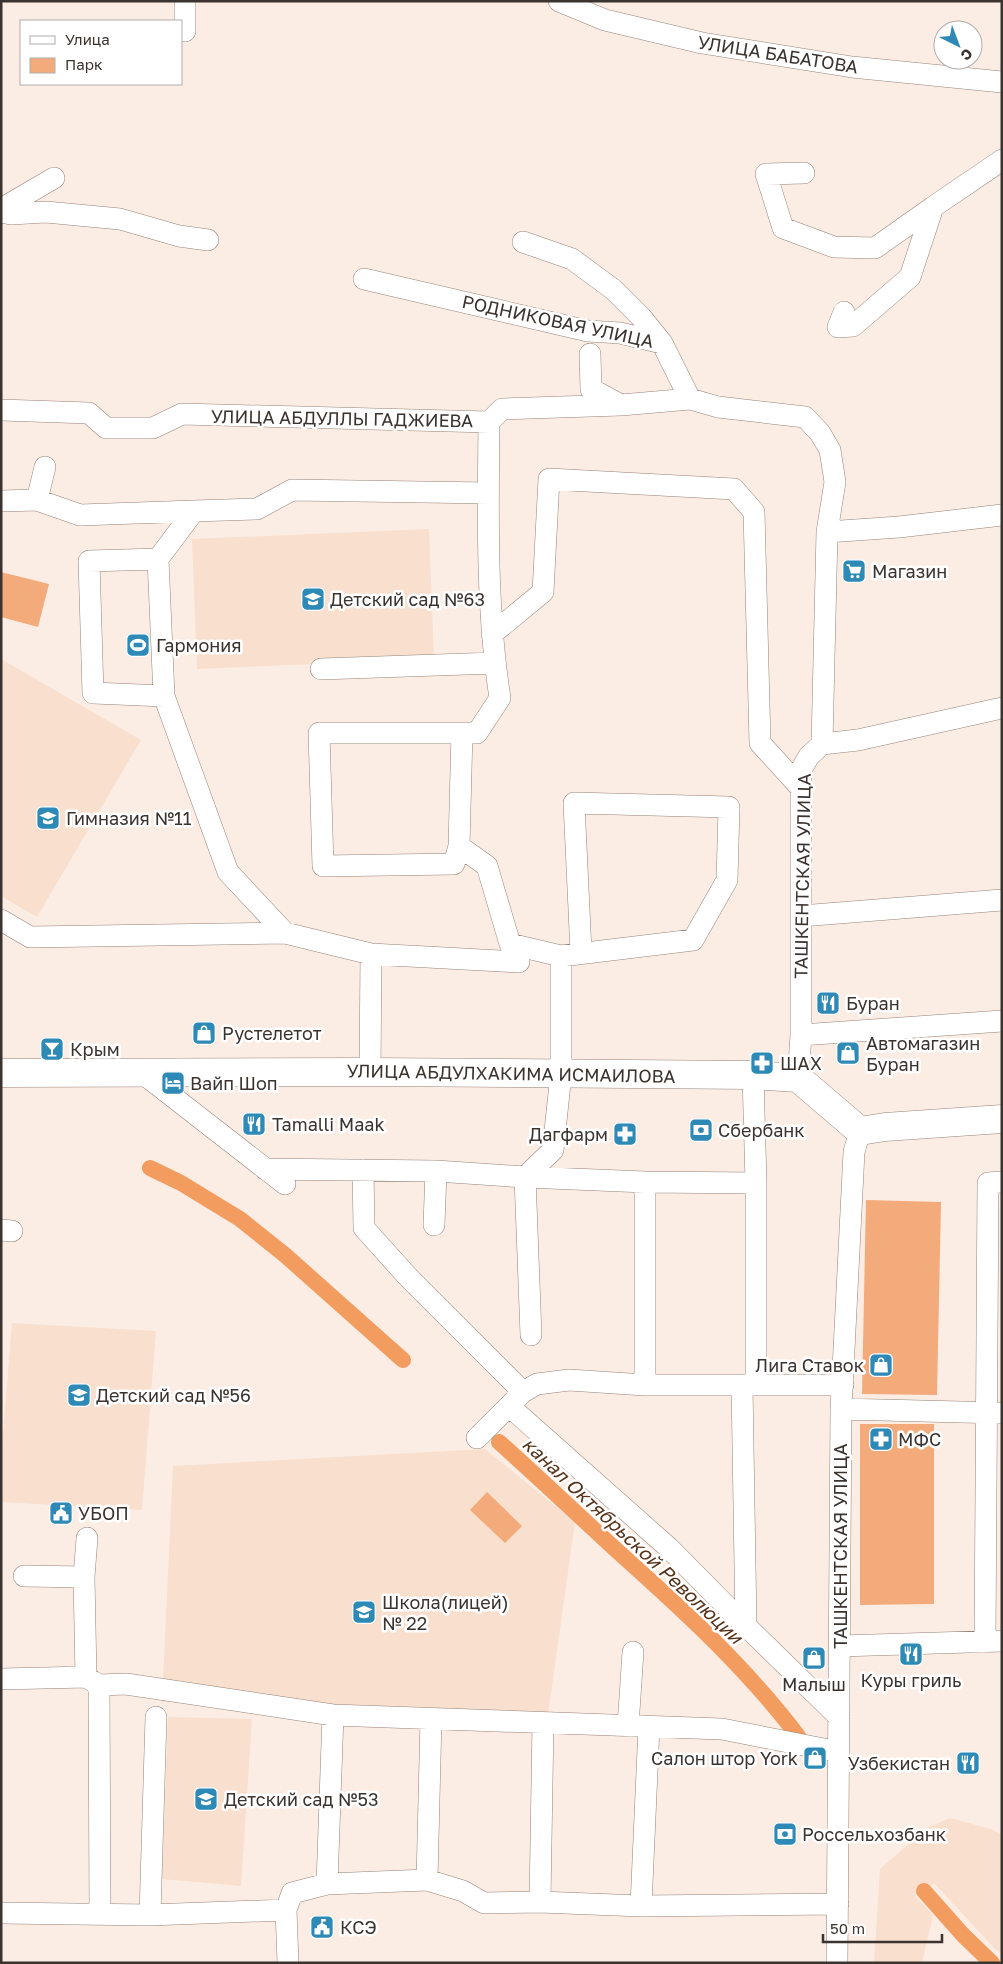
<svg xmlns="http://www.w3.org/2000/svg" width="1003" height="1964" font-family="'Golos Text',sans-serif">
	<rect width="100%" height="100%" fill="#fcede4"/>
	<path fill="#f8dfce" d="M 429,529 L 434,659 L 197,669 L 192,539 Z
		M 1,659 L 141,740 L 37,917 L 1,896 Z
		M 12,1323 L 156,1331 L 142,1510 L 1,1502 L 1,1459 Z
		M 485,1449 L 575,1522 L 548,1715 L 162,1702 L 173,1466 Z
		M 168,1717 L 252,1719 L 241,1886 L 162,1879 Z
		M 950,1818 L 991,1829 L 1002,1835 L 1002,1954 L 995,1949 L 934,1883 L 915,1896 L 933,1915 L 922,1963 L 874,1963 L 880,1869 L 927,1828 Z"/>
	<path fill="#f3ab7b" d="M 1,572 L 49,584 L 38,627 L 1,617 Z
		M 866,1200 L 941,1202 L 937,1395 L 862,1394 Z
		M 860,1424 L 934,1424 L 934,1604 L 860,1605 Z
		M 487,1492 L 522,1526 L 505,1543 L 470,1510 Z"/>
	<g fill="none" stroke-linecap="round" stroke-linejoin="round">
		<path stroke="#f29c60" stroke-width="16" d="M 150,1168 L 181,1183 L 240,1219 L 285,1255 L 403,1360
			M 499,1442 C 538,1477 576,1513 614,1548 C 680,1607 744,1665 798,1736
			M 924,1891 L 963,1935 L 992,1963"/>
		<g stroke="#948379" stroke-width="22">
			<path id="minor" d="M 185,1 L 185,31
				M 559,1 L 605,20 L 702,43 L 852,67 L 1002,82
				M 804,173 L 766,174 L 783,228 L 834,247 L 875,248 L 933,207
				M 1,209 L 54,178
				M 1,212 L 11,214 L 46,212 L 120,219 L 179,236 L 208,240
				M 523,242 L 572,259 L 614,290 L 641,317 L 662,343
				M 364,279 L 588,331 L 620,333 L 662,343 L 690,399
				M 844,312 L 838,327 L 853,326 L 910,277 L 933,207 L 1002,160
				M 590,354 L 591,389 L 621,405
				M 1,410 L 89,413 L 106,428 L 153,428 L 182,414 L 489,422 L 502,409 L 621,405 L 690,399 L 718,407 L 805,417 L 820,433 L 830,450 L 835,482 L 827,532 L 822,744 L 809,756 L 801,770 L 801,1035 L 798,1078
				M 45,467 L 37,500 L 80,515 L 194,511
				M 1,501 L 37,500
				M 827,532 L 899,527 L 1002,515
				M 158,559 L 89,561 L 93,693 L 164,696
				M 492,634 L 543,592 L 549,479 L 734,489 L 754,512 L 760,743 L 801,788
				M 321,669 L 495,663
				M 822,744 L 858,740 L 1002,708
				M 459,846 L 454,864 L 323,866 L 319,733 L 462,733
				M 801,916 L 1002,900
				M 1,920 L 30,937 L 285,933
				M 371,954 L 519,962
				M 561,956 L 693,940 L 727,880 L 729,807 L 574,803 L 581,952
				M 801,1035 L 1002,1021
				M 141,1072 L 285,1184
				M 370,1072 L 371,954 L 285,933 L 228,872 L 164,696 L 158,559 L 194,511 L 257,509 L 292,490 L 488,493
				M 265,1169 L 436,1171 L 434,1225
				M 363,1170 L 364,1228 L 409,1278 L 523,1392
				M 436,1171 L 525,1177 L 553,1150 L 561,1074 L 561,956 L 510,944 L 487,866 L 459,846 L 462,733 L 477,733 L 500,698 C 486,609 488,512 489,422
				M 1,1230 L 12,1231
				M 531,1335 L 525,1177 L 645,1182
				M 756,1384 L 756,1183
				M 645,1385 L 645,1182 L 756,1183 L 753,1075
				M 742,1385 L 746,1626 L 839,1717
				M 509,1406 L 669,1548 L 746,1626
				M 841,1409 L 1002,1413
				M 477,1438 L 523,1392 L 537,1384 L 569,1380 L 645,1385 L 843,1385
				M 24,1576 L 84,1577
				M 985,1642 L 988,1183 L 1002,1182
				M 840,1646 L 1002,1641
				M 86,1677 L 84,1577 L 87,1538
				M 1,1679 L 86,1677 L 99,1685 L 126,1684 L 333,1715 L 722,1729 L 839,1752
				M 99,1685 L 100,1914
				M 543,1723 L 540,1902 L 641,1906
				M 628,1726 L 633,1652
				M 649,1727 L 641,1906 L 838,1904
				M 427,1880 L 431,1719
				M 327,1884 L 427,1880 L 463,1891 L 484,1903 L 540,1902
				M 1,1913 L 150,1915 L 286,1910
				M 150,1915 L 156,1717
				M 288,1963 L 286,1910 L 292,1893 L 327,1884 L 333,1715
				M 837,1963 L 841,1409 L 854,1152 L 860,1131"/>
		</g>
		<g stroke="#948379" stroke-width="29">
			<path id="major" d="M 1,1073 L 370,1072 L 753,1075 L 798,1078 L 860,1131 L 885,1127 L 1002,1119"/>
		</g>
		<use href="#minor" stroke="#fff" stroke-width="21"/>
		<use href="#major" stroke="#fff" stroke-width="28"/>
	</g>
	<defs>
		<g id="supermarket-square" transform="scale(1.25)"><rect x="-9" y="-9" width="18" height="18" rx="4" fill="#2d89b6" stroke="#fff"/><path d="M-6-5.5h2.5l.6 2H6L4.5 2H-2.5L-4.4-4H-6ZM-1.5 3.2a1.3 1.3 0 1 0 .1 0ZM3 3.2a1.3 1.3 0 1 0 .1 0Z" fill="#fff"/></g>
		<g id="school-square" transform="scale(1.25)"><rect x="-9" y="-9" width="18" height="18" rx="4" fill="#2d89b6" stroke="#fff"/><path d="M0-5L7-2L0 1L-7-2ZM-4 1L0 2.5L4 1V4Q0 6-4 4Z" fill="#fff"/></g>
		<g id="stadium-square" transform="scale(1.25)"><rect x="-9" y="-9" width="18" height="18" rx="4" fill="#2d89b6" stroke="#fff"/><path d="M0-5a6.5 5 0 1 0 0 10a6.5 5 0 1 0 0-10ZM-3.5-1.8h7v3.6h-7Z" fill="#fff"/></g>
		<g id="restaurant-square" transform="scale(1.25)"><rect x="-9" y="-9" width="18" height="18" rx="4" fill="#2d89b6" stroke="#fff"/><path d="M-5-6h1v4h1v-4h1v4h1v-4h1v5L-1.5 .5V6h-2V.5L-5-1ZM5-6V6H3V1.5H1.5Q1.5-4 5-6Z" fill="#fff"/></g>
		<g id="shop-square" transform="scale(1.25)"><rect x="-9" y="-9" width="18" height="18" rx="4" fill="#2d89b6" stroke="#fff"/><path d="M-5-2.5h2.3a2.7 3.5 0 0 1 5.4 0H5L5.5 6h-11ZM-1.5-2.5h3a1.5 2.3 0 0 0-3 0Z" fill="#fff"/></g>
		<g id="bar-square" transform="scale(1.25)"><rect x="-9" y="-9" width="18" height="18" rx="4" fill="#2d89b6" stroke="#fff"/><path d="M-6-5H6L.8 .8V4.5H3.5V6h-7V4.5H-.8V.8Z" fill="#fff"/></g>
		<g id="pharmacy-square" transform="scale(1.25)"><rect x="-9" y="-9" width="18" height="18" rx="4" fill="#2d89b6" stroke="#fff"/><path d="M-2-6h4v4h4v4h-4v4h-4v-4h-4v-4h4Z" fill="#fff"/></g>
		<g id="hotel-square" transform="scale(1.25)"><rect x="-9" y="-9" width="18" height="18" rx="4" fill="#2d89b6" stroke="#fff"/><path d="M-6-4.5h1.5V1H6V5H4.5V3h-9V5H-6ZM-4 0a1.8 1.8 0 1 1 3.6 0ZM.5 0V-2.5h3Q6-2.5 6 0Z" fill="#fff"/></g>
		<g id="bank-square" transform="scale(1.25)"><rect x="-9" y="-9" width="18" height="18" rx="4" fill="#2d89b6" stroke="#fff"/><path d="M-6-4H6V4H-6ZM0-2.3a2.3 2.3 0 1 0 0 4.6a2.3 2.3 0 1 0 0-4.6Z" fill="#fff"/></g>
		<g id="civic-square" transform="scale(1.25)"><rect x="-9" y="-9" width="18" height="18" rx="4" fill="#2d89b6" stroke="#fff"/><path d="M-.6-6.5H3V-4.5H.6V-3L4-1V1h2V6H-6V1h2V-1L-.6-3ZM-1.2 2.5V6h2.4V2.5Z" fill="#fff"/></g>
	</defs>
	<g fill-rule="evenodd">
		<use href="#supermarket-square" x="854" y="571"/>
		<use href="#school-square" x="313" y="599"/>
		<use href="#stadium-square" x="138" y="645"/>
		<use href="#school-square" x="48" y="818"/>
		<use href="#restaurant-square" x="828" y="1003"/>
		<use href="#shop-square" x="204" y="1033"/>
		<use href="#bar-square" x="52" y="1049"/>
		<use href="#shop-square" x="848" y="1053"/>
		<use href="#pharmacy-square" x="762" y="1063"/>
		<use href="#hotel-square" x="173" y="1083"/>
		<use href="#restaurant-square" x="254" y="1124"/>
		<use href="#bank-square" x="701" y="1130"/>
		<use href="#pharmacy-square" x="625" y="1134"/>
		<use href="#shop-square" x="881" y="1365"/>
		<use href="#school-square" x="79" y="1395"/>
		<use href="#pharmacy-square" x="881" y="1439"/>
		<use href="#civic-square" x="61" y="1513"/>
		<use href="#school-square" x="364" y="1612"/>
		<use href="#restaurant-square" x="911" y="1654"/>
		<use href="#shop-square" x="814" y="1658"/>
		<use href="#shop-square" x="815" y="1758"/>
		<use href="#restaurant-square" x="968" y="1763"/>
		<use href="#school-square" x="206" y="1799"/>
		<use href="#bank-square" x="785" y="1834"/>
		<use href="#civic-square" x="322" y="1927"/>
	</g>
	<g text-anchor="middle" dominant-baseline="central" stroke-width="5" stroke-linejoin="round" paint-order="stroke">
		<g font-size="18" fill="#3a332f" stroke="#fff">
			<text transform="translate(778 54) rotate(9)">УЛИЦА БАБАТОВА</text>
			<text transform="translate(558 321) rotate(12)">РОДНИКОВАЯ УЛИЦА</text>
			<text transform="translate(342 418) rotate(1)">УЛИЦА АБДУЛЛЫ ГАДЖИЕВА</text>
			<text transform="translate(802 876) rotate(-89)">ТАШКЕНТСКАЯ УЛИЦА</text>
			<text transform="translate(511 1073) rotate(1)">УЛИЦА АБДУЛХАКИМА ИСМАИЛОВА</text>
			<text transform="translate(840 1546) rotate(-90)">ТАШКЕНТСКАЯ УЛИЦА</text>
		</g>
		<g font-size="18" fill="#3a332f" stroke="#fff" text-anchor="start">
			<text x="872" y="571">Магазин</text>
			<text x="330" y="599">Детский сад №63</text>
			<text x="156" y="645">Гармония</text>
			<text x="66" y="818">Гимназия №11</text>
			<text x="846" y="1003">Буран</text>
			<text x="222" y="1033">Рустелетот</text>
			<text x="866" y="1043">Автомагазин<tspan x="866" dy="21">Буран</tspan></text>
			<text x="70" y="1049">Крым</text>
			<text x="780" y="1063">ШАХ</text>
			<text x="190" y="1083">Вайп Шоп</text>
			<text x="272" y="1124">Tamalli Maak</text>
			<text x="718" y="1130">Сбербанк</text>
			<text x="608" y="1134" text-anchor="end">Дагфарм</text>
			<text x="864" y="1365" text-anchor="end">Лига Ставок</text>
			<text x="96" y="1395">Детский сад №56</text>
			<text x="898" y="1439">МФС</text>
			<text x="78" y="1513">УБОП</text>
			<text x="382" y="1602">Школа(лицей)<tspan x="382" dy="21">№ 22</tspan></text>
			<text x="911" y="1680" text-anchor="middle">Куры гриль</text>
			<text x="814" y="1684" text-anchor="middle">Малыш</text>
			<text x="798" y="1758" text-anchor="end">Салон штор York</text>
			<text x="950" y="1763" text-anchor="end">Узбекистан</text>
			<text x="224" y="1799">Детский сад №53</text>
			<text x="802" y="1834">Россельхозбанк</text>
			<text x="340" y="1927">КСЭ</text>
		</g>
		<g font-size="19" font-style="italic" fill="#56331a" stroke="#fff">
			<text transform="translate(633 1540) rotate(43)">канал Октябрьской Революции</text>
		</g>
	</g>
	<rect width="1003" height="1964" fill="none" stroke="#3a332f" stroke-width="5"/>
	<rect x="20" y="20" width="162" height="65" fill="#ffffff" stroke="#b0adac"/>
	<rect x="30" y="36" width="25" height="8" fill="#ffffff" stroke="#b0adac"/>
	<text x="65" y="45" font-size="15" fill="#3a332f">Улица</text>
	<rect x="30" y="58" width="25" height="15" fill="#f3ab7b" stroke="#b0adac"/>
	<text x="65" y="70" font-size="15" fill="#3a332f">Парк</text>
	<g transform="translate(958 45) rotate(138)"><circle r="24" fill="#ffffff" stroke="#b0adac"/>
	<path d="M0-4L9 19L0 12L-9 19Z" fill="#2d89b6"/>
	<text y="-8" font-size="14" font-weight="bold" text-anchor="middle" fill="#3a332f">С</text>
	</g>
	<path d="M823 1934v8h119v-8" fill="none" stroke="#3a332f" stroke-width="2.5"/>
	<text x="830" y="1934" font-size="15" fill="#3a332f" stroke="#ffffff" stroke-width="4" paint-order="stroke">50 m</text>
</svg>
